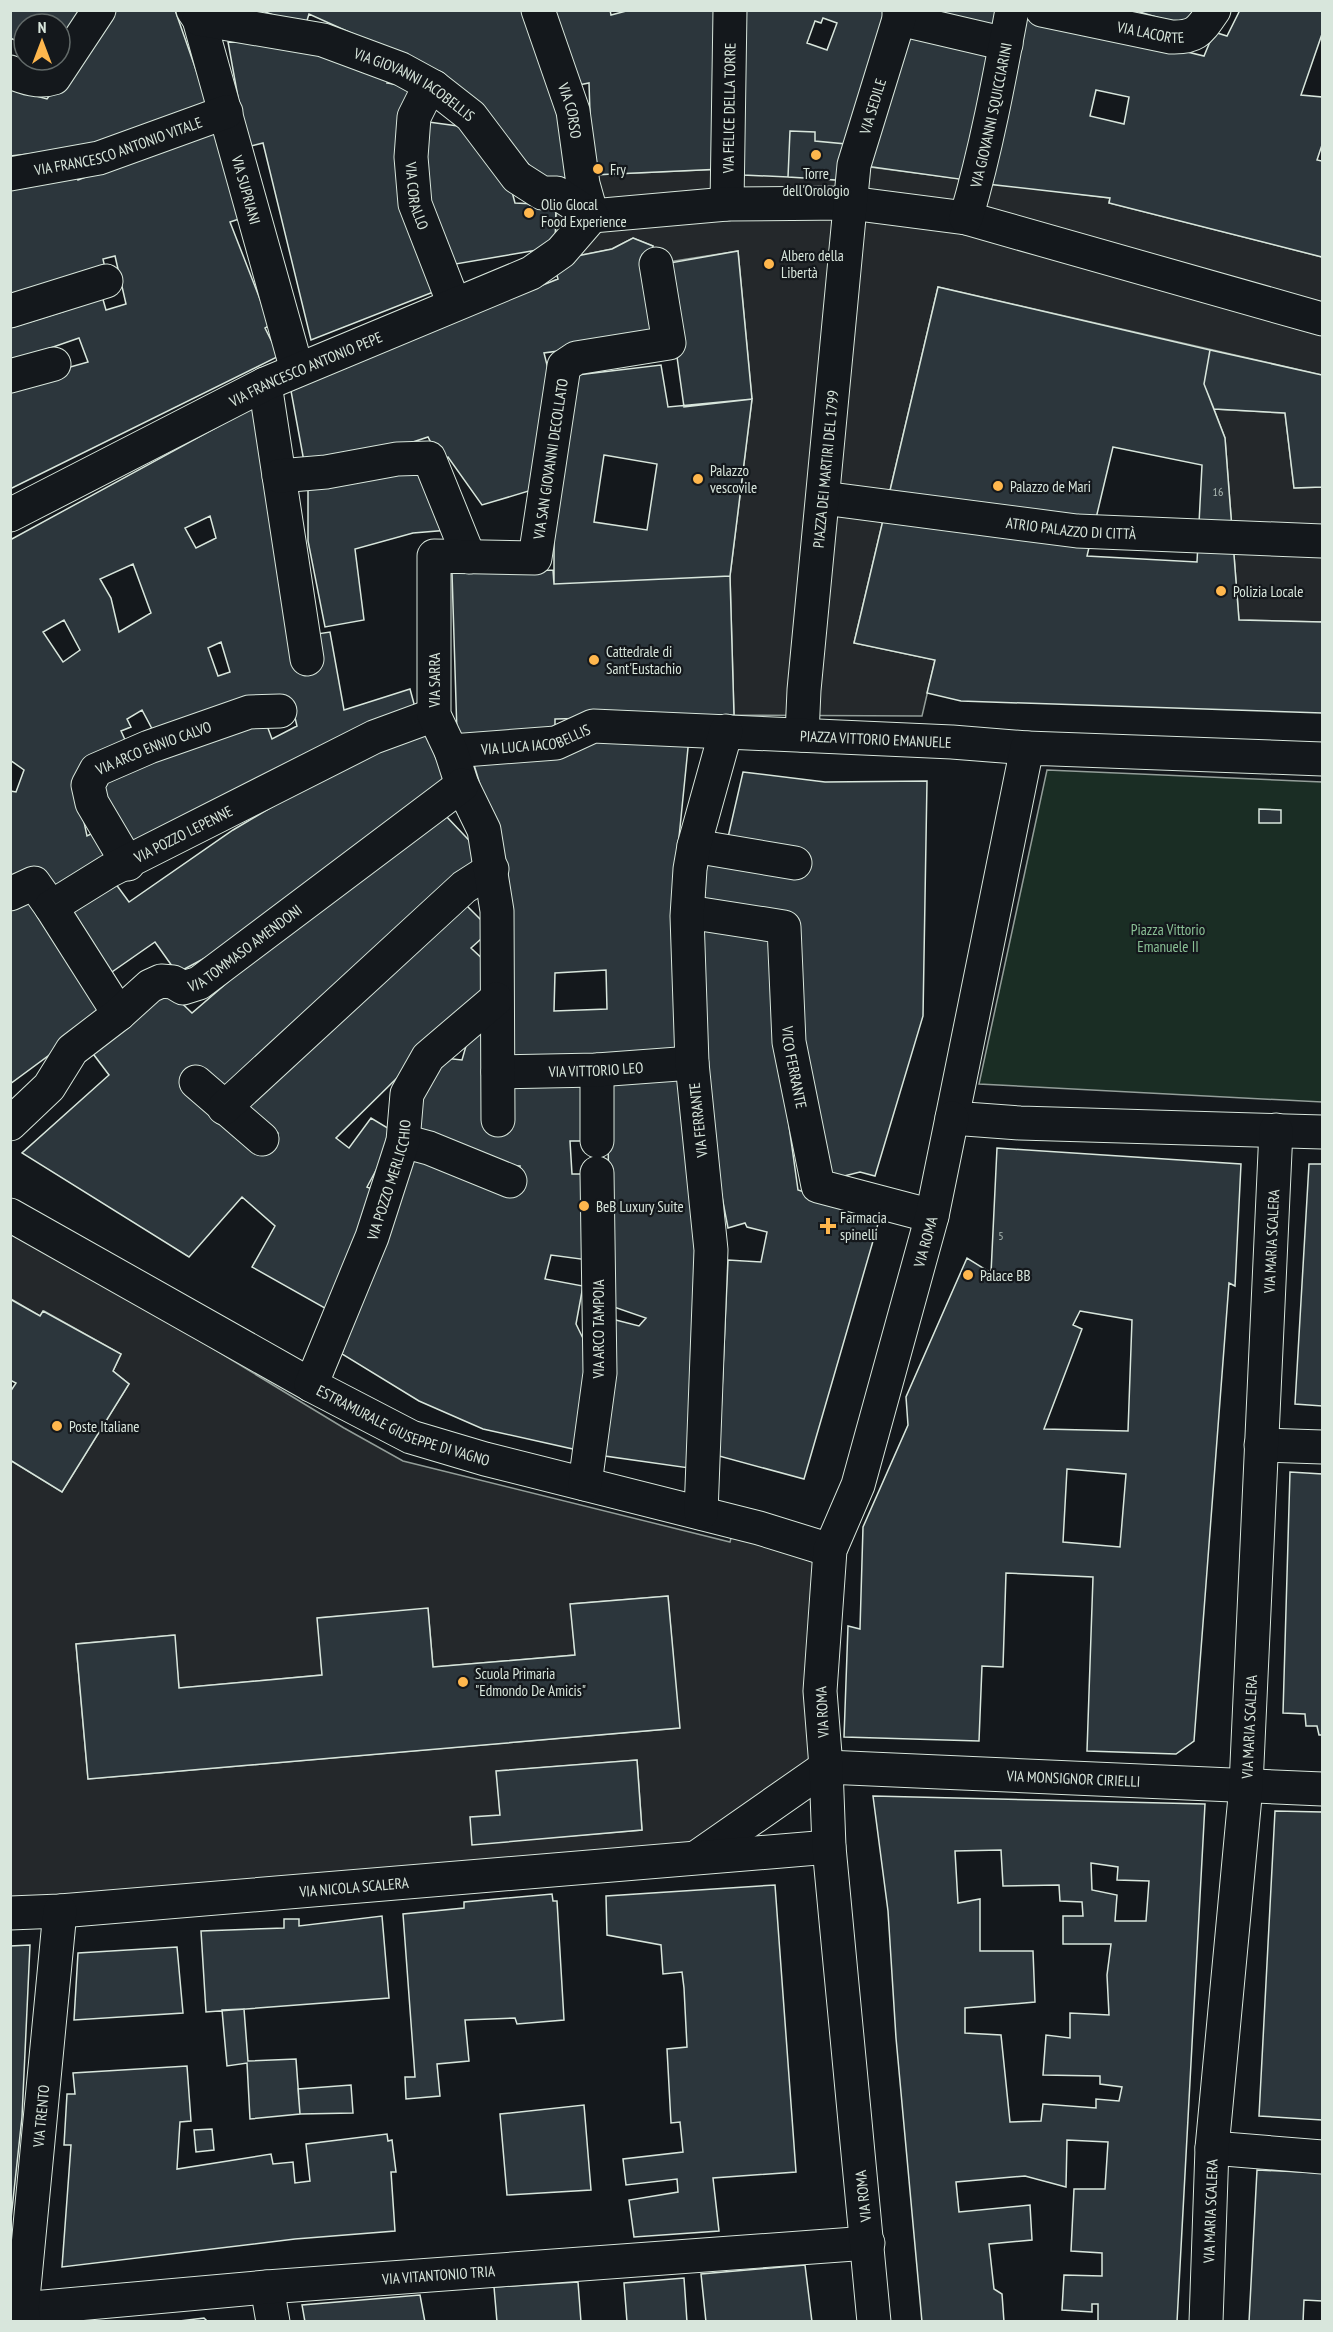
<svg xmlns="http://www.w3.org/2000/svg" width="1333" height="2332" font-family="'PT Sans Narrow',sans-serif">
	<rect width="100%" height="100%" fill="#14181c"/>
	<path fill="#1a2d24" stroke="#939e99" stroke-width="1.5" d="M 1047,770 L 1322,782 L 1322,1102 L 979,1084 Z"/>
	<path fill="#24282b" stroke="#939e99" stroke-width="1.5" fill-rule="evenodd" d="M 841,165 L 854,165 L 1110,198 L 1109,203 L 1322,257 L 1322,375 L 938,287 L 854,643 L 935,660 L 922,716 L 734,715 L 730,576 L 752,399 L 738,251 L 649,265 L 653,246 L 633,238 L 612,249 L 567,258 L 555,247 L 558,179 L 592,175 L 723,169 L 835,180 Z
		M 1214,409 L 1285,413 L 1294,488 L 1322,487 L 1322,622 L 1239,620 L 1225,438 Z
		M 11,1215 L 164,1319 L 344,1428 L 403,1461 L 730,1542 L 735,1523 L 830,1550 L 826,1767 L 697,1857 L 11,1913 L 10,1460 L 62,1492 L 129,1384 L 113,1371 L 121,1354 L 44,1311 L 40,1316 L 11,1299 ZM 668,1596 L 679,1728 L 88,1779 L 76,1644 L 174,1635 L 179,1688 L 322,1675 L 318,1618 L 428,1609 L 433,1667 L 575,1655 L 571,1604 ZM 637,1760 L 642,1830 L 473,1844 L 500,1815 L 497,1771 Z"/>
	<path fill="#2c363c" stroke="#d8e6dc" stroke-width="1.5" fill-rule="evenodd" d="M 10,10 L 92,10 L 60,60 L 60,24 L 24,24 L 24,44 L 10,38 Z
		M 114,10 L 175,10 L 208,104 L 93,147 L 10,156 L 10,89 L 47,99 Z
		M 260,10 L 526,10 L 569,124 L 574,177 L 543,180 L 484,116 L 429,68 L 309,14 L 305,27 Z
		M 549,10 L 610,10 L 611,15 L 630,10 L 721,10 L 723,169 L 592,175 L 589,83 L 574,86 Z
		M 739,10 L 887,10 L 846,144 L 815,141 L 815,132 L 790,131 L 788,177 L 743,175 ZM 823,18 L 837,23 L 827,50 L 807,43 L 815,21 L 821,23 Z
		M 917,10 L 1002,10 L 999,34 Z
		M 1133,10 L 1197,10 L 1186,26 Z
		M 1240,10 L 1322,10 L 1322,34 L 1301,95 L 1322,97 L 1322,145 L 1317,160 L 1322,161 L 1322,257 L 1109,203 L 1110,198 L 987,184 L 1024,12 L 1204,56 L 1214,32 L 1227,36 ZM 1096,90 L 1129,97 L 1124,124 L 1090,116 Z
		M 906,25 L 997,46 L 966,180 L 865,166 Z
		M 228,42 L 263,43 L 325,57 L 390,77 L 387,83 L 415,88 L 441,289 L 311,340 L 263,143 L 247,147 Z
		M 421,121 L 458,126 L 507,173 L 515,203 L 556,205 L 555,247 L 444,266 L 428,191 Z
		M 218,126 L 248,216 L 230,222 L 270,325 L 265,328 L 279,356 L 10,489 L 10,384 L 88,362 L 79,338 L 10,362 L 10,328 L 65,311 L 100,289 L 106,310 L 126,304 L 115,256 L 103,259 L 106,273 L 58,279 L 60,289 L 10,300 L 10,183 L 75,170 L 78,180 Z
		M 790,131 L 815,132 L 815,141 L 846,144 L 836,180 L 788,177 Z
		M 633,238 L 653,246 L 649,265 L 662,337 L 544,353 L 551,381 L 532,490 L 482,505 L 448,457 L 441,462 L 428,437 L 383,452 L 305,467 L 291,391 L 438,326 L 558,279 L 556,272 L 567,258 L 612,249 Z
		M 738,251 L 752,399 L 684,407 L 664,264 Z
		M 938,287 L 1210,350 L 1204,384 L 1225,438 L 1239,620 L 1322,622 L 1322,713 L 961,701 L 927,693 L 935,660 L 854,643 ZM 1113,447 L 1202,465 L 1197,562 L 1087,556 Z
		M 1210,350 L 1322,375 L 1322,487 L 1294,488 L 1285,413 L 1214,409 L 1204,384 Z
		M 661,365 L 668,407 L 752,399 L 730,576 L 554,584 L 554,532 L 577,375 ZM 604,455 L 657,464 L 647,530 L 594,522 Z
		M 256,406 L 275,482 L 304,636 L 330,632 L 344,710 L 410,689 L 416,711 L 355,736 L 131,848 L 94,785 L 151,753 L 263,715 L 272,739 L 297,726 L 291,701 L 241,705 L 157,738 L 142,710 L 127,719 L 131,727 L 121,731 L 127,744 L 88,765 L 79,782 L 81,808 L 87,836 L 99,830 L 116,859 L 46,894 L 34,875 L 10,886 L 10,791 L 16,792 L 24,770 L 10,760 L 10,540 ZM 210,516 L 216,538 L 196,548 L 185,528 ZM 133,564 L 151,613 L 119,632 L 111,598 L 100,579 ZM 64,620 L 80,650 L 63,662 L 43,632 ZM 221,642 L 230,672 L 218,676 L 208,648 Z
		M 423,464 L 449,530 L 413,533 L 355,549 L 364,620 L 325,627 L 308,541 L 308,487 Z
		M 553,570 L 554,584 L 730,576 L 734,715 L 555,719 L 555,731 L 457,734 L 452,573 Z
		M 424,729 L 447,783 L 231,944 L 177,973 L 155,942 L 109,974 L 66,911 L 110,876 L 129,902 L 233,830 L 378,744 Z
		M 598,736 L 689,738 L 672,907 L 678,1059 L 514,1064 L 502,856 L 474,765 ZM 606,970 L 607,1009 L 554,1011 L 555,973 Z
		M 743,772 L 825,782 L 927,781 L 923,1016 L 875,1176 L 860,1172 L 832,1179 L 798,1016 L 796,917 L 697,904 L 702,858 L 726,846 Z
		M 1259,809 L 1281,810 L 1281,823 L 1259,823 Z
		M 445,815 L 483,855 L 226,1095 L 260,1150 L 278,1133 L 242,1108 L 463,902 L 491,930 L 471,948 L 489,965 L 494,976 L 457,1019 L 336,1138 L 349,1148 L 371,1118 L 396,1133 L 367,1187 L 380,1192 L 330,1311 L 252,1267 L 275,1226 L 242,1197 L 189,1257 L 22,1153 L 109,1075 L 91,1051 L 166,988 L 192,1013 L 309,912 Z
		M 31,892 L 109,1011 L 10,1084 L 10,904 Z
		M 698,923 L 777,937 L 778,1047 L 798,1190 L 880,1217 L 804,1479 L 719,1456 L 728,1260 L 761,1262 L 767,1232 L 747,1227 L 745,1223 L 728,1228 L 703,1098 Z
		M 470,1032 L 495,1036 L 485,1128 L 509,1131 L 511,1080 L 588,1077 L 591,1141 L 570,1141 L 572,1174 L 588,1174 L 588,1260 L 551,1255 L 545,1279 L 583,1286 L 576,1324 L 594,1361 L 582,1451 L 483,1429 L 419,1401 L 342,1354 L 404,1151 L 518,1188 L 520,1166 L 481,1166 L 407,1131 L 434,1057 L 462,1060 Z
		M 683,1070 L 697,1258 L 689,1468 L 605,1456 L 608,1318 L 639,1326 L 646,1318 L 611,1306 L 608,1140 L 602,1078 Z
		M 997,1148 L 1241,1164 L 1235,1286 L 1229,1283 L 1194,1741 L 1176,1754 L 1087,1751 L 1093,1577 L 1006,1573 L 1003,1667 L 982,1666 L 979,1741 L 844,1737 L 848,1626 L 860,1629 L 863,1527 L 908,1425 L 906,1397 L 967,1258 L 991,1273 ZM 1080,1311 L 1132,1320 L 1128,1431 L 1044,1429 L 1082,1329 L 1073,1325 ZM 1067,1469 L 1126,1474 L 1120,1547 L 1063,1542 Z
		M 1309,1164 L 1322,1164 L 1322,1406 L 1295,1404 Z
		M 10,1299 L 40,1316 L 43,1311 L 121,1354 L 113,1371 L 129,1384 L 62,1492 L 10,1460 L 10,1392 L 16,1383 L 10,1380 Z
		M 1290,1472 L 1322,1474 L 1322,1735 L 1319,1735 L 1317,1726 L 1306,1726 L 1305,1714 L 1283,1713 Z
		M 668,1596 L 680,1728 L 88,1779 L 76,1644 L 175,1635 L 179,1688 L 322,1675 L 317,1618 L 428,1608 L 433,1667 L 575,1655 L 570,1604 Z
		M 637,1760 L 642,1830 L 472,1845 L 470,1817 L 500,1815 L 496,1771 Z
		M 873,1796 L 1205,1804 L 1177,2322 L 1098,2322 L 1098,2304 L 1092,2304 L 1092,2312 L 1062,2310 L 1064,2275 L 1102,2276 L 1102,2253 L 1071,2251 L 1074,2189 L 1105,2189 L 1108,2142 L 1067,2140 L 1066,2187 L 1025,2176 L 956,2182 L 959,2212 L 1030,2205 L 1032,2240 L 989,2244 L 994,2289 L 1002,2294 L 1004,2322 L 922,2322 L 896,2038 L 888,1911 ZM 1001,1850 L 1003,1886 L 1059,1885 L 1060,1901 L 1082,1902 L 1083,1916 L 1063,1916 L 1063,1944 L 1111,1944 L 1107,1975 L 1109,2015 L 1070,2013 L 1070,2038 L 1046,2035 L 1043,2075 L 1100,2076 L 1100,2084 L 1122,2087 L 1119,2101 L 1096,2099 L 1096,2108 L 1043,2104 L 1041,2121 L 1010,2122 L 1001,2035 L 965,2033 L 965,2008 L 1035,2002 L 1033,1951 L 980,1951 L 980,1899 L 958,1903 L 955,1851 ZM 1091,1863 L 1118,1867 L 1117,1880 L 1149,1881 L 1146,1921 L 1115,1921 L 1117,1895 L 1092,1890 Z
		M 1275,1811 L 1322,1812 L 1322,2120 L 1259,2116 Z
		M 775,1885 L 796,2172 L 713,2178 L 719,2231 L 634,2237 L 629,2200 L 678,2192 L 677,2179 L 626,2185 L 623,2159 L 683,2152 L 680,2122 L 671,2123 L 667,2049 L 687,2047 L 684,1988 L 682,1972 L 663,1974 L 661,1945 L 607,1935 L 606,1896 Z
		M 552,1894 L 553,1901 L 557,1901 L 564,2020 L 517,2024 L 515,2018 L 465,2020 L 469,2061 L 437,2064 L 440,2096 L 406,2099 L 405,2077 L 415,2077 L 403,1914 L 464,1908 L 464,1902 Z
		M 382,1916 L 389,1998 L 206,2012 L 201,1931 L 284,1928 L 284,1919 L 299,1919 L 299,1926 Z
		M 30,1945 L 22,2117 L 10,2228 L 10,1946 Z
		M 177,1947 L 183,2013 L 74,2020 L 78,1953 Z
		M 244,2009 L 248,2061 L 296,2059 L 300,2114 L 250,2119 L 247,2063 L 227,2066 L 222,2010 Z
		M 187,2066 L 191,2121 L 180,2122 L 177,2169 L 271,2154 L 273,2164 L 293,2162 L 295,2183 L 310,2181 L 306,2144 L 387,2134 L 388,2141 L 392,2140 L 396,2172 L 391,2172 L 395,2231 L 295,2239 L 62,2267 L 71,2145 L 64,2145 L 67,2094 L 75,2094 L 73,2073 Z
		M 351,2085 L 353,2113 L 300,2114 L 298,2089 Z
		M 584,2105 L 591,2190 L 507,2195 L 500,2114 Z
		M 212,2129 L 214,2150 L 196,2152 L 194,2130 Z
		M 1257,2170 L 1322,2173 L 1322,2301 L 1304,2300 L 1303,2322 L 1249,2322 Z
		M 805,2265 L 812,2322 L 706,2322 L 701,2274 Z
		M 684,2278 L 687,2322 L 627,2322 L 624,2283 Z
		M 578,2282 L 581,2322 L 497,2322 L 494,2287 Z
		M 420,2295 L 425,2322 L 305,2322 L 302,2305 Z
		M 204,2318 L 208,2322 L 171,2322 Z"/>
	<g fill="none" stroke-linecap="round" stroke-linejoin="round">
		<g stroke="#d8e6dc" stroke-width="35">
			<g id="minor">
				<path id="s1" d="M 193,10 L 199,19 L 297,370"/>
				<path id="s2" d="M 538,10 L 573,111 L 583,184 L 592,216"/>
				<path id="s3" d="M 1042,10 L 1171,37 C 1197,38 1200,30 1214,10"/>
				<path id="s4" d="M 199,19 L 323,40 L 401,69 L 434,87 L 471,116 L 517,177 L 542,193 L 557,193 L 592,216"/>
				<path d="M 899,19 L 1006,44"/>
				<path d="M 10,72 C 25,78 39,83 54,78 L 99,10"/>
				<path id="s5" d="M 434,87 L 424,97 L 414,117 L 411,157 L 415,204 L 454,304"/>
				<path id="s6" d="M 10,174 L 99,158 L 226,112"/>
				<path id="s7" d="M 727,204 L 730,10"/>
				<path d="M 592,216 L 727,204 L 850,203 L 966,218 L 1322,319"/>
				<path id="s8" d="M 966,218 C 986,150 999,80 1012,10"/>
				<path d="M 10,311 L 106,281"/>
				<path d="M 10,376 L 54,364"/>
				<path d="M 265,384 L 307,659"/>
				<path d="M 279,476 L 326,472 L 397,459 L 429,458 L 469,557"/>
				<path id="s9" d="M 823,498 L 1077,531 L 1322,541"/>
				<path id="s10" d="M 10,515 L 265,384 L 531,273 L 561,252 L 592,216"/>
				<path id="s11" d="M 802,735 L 804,690 L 854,165 L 899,19 L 899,10"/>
				<path id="s12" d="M 451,751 L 556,743 L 593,726 L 952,742 L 1027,748"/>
				<path d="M 1322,759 L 1027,748 L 952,1118 L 1020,1123 L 1322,1132"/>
				<path d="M 694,846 L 795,863"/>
				<path id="s13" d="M 128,864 L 92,803 L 88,785 L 96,770 L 149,747 L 249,712 L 280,711"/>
				<path d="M 10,894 L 34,883 L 51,907"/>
				<path id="s14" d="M 688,912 L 784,927 L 789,1042 L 818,1186 L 932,1216"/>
				<path id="s15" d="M 119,1014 L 51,907 L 109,871 L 374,737 L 434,715"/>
				<path d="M 597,1070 L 597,1141"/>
				<path id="s16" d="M 498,1072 L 597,1070 L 692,1063"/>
				<path d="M 196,1082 L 262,1139"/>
				<path d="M 224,1108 L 464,887 L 492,869"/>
				<path id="s17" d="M 498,1120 L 497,911 L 484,830 L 462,785 L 451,751 L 434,715 L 434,556 L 535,558 L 564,366 L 576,358 L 669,343 L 656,264"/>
				<path id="s18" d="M 10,1124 L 49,1087 L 72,1050 L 119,1014 L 150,986 L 161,981 L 173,982 L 183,988 L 199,983 L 462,785"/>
				<path d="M 403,1141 L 429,1148 L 510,1181"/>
				<path id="s19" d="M 10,1215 L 311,1385 L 411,1437 L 485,1459 L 759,1528 L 830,1550"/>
				<path id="s20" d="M 311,1385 L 372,1237 L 403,1141 L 407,1094 L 428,1057 L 496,999"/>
				<path d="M 1261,1445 L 1322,1447"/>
				<path d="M 585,1484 L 600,1373 L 597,1173"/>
				<path d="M 701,1513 L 711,1250 L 692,1063 L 687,916 L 690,869 L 694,846 L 726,731"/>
				<path id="s21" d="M 697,1857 L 826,1767 L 1322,1789"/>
				<path id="s22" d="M 10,1913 L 60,1911 L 829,1847"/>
				<path d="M 1212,2148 L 1322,2157"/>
				<path d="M 267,2287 L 273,2322"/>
				<path id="s23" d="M 10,2310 L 267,2287 L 868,2243"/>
				<path id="s24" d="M 24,2322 L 22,2309 L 60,1911"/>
				<path id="s25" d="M 874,2322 L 829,1847 L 826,1767 L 820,1691 L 830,1550 L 858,1485 L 932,1216 L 952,1118"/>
				<path id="s26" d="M 1206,2322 L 1212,2148 L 1246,1786 L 1276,1130"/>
			</g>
		</g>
		<use href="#minor" stroke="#14181c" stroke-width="33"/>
	</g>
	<g fill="#ffb74d" stroke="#14181c" stroke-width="2">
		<circle cx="816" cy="155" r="6"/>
		<circle cx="598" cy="169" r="6"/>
		<circle cx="529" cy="213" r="6"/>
		<circle cx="769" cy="264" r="6"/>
		<circle cx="698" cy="479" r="6"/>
		<circle cx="998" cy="486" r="6"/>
		<circle cx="1221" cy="591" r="6"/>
		<circle cx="594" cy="660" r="6"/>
		<circle cx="584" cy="1206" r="6"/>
		<path d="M825 1217h6v6h6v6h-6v6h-6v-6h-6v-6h6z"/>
		<circle cx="968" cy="1275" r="6"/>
		<circle cx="57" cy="1426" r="6"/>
		<circle cx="463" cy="1682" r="6"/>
	</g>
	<g text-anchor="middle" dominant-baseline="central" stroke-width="4.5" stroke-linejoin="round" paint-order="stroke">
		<g font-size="12" fill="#adbab4">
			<text x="1218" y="491">16</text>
			<text x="1001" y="1235">5</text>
		</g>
		<g font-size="15" fill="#d8e6dc" stroke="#14181c">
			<text stroke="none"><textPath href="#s3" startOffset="111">VIA LACORTE</textPath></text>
			<text stroke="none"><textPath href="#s4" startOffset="228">VIA GIOVANNI IACOBELLIS</textPath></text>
			<text stroke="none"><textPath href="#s11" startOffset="634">VIA SEDILE</textPath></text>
			<text stroke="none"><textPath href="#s7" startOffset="96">VIA FELICE DELLA TORRE</textPath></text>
			<text stroke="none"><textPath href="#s2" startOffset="106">VIA CORSO</textPath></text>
			<text stroke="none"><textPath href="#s8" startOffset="106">VIA GIOVANNI SQUICCIARINI</textPath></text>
			<text stroke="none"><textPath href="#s6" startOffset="112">VIA FRANCESCO ANTONIO VITALE</textPath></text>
			<text stroke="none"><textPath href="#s1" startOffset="188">VIA SUPRIANI</textPath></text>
			<text stroke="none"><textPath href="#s5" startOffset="116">VIA CORALLO</textPath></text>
			<text stroke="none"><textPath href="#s10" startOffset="330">VIA FRANCESCO ANTONIO PEPE</textPath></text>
			<text stroke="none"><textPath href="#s17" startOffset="777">VIA SAN GIOVANNI DECOLLATO</textPath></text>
			<text stroke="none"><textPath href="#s11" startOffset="267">PIAZZA DEI MARTIRI DEL 1799</textPath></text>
			<text stroke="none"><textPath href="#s9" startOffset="250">ATRIO PALAZZO DI CITTÀ</textPath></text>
			<text transform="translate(434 680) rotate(-90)">VIA SARRA</text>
			<text stroke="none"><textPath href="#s12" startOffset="86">VIA LUCA IACOBELLIS</textPath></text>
			<text stroke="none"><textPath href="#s12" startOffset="429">PIAZZA VITTORIO EMANUELE</textPath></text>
			<text stroke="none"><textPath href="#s13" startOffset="168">VIA ARCO ENNIO CALVO</textPath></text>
			<text stroke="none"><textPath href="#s15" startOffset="278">VIA POZZO LEPENNE</textPath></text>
			<text stroke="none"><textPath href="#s18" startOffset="308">VIA TOMMASO AMENDONI</textPath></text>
			<text stroke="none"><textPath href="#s14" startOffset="238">VICO FERRANTE</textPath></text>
			<text stroke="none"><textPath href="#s16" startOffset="98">VIA VITTORIO LEO</textPath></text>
			<text transform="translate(698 1120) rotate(-96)">VIA FERRANTE</text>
			<text stroke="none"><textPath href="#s20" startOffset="220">VIA POZZO MERLICCHIO</textPath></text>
			<text stroke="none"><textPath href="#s25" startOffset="1098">VIA ROMA</textPath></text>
			<text stroke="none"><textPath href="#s26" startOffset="1083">VIA MARIA SCALERA</textPath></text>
			<text transform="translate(598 1329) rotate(-90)">VIA ARCO TAMPOIA</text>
			<text stroke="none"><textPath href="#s19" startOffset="447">ESTRAMURALE GIUSEPPE DI VAGNO</textPath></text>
			<text transform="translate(822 1712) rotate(-93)">VIA ROMA</text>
			<text stroke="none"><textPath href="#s26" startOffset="597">VIA MARIA SCALERA</textPath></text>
			<text stroke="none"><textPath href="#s21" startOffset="405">VIA MONSIGNOR CIRIELLI</textPath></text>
			<text stroke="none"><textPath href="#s22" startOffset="345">VIA NICOLA SCALERA</textPath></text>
			<text stroke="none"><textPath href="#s24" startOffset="207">VIA TRENTO</textPath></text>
			<text transform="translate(863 2196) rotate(-96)">VIA ROMA</text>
			<text stroke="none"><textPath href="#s26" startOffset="111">VIA MARIA SCALERA</textPath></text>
			<text stroke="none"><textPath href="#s23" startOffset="430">VIA VITANTONIO TRIA</textPath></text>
		</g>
		<g font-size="15" fill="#d8e6dc" stroke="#14181c" text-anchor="start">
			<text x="610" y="169">Fry</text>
			<text x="816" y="173" text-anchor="middle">Torre<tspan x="816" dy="17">dell'Orologio</tspan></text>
			<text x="541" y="204">Olio Glocal<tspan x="541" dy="17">Food Experience</tspan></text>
			<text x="781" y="255">Albero della<tspan x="781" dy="17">Libertà</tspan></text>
			<text x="710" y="470">Palazzo<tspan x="710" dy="17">vescovile</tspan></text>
			<text x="1010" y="486">Palazzo de Mari</text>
			<text x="1233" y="591">Polizia Locale</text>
			<text x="606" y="651">Cattedrale di<tspan x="606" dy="17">Sant'Eustachio</tspan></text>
			<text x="596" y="1206">BeB Luxury Suite</text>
			<text x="840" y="1217">Farmacia<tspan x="840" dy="17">spinelli</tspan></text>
			<text x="980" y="1275">Palace BB</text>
			<text x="69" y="1426">Poste Italiane</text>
			<text x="475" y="1673">Scuola Primaria<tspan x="475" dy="17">"Edmondo De Amicis"</tspan></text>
		</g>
		<g font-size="15" fill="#8ac095" stroke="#14181c">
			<text x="1168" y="929">Piazza Vittorio<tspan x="1168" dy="17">Emanuele II</tspan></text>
		</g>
	</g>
	<rect width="1333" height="2332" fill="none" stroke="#d8e6dc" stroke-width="24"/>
	<g transform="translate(42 42)"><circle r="28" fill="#14181c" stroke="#626a69" stroke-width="1.5"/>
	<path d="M0-4.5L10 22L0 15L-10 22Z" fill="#ffb74d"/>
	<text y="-9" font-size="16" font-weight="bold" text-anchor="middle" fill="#d8e6dc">N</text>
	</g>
</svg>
